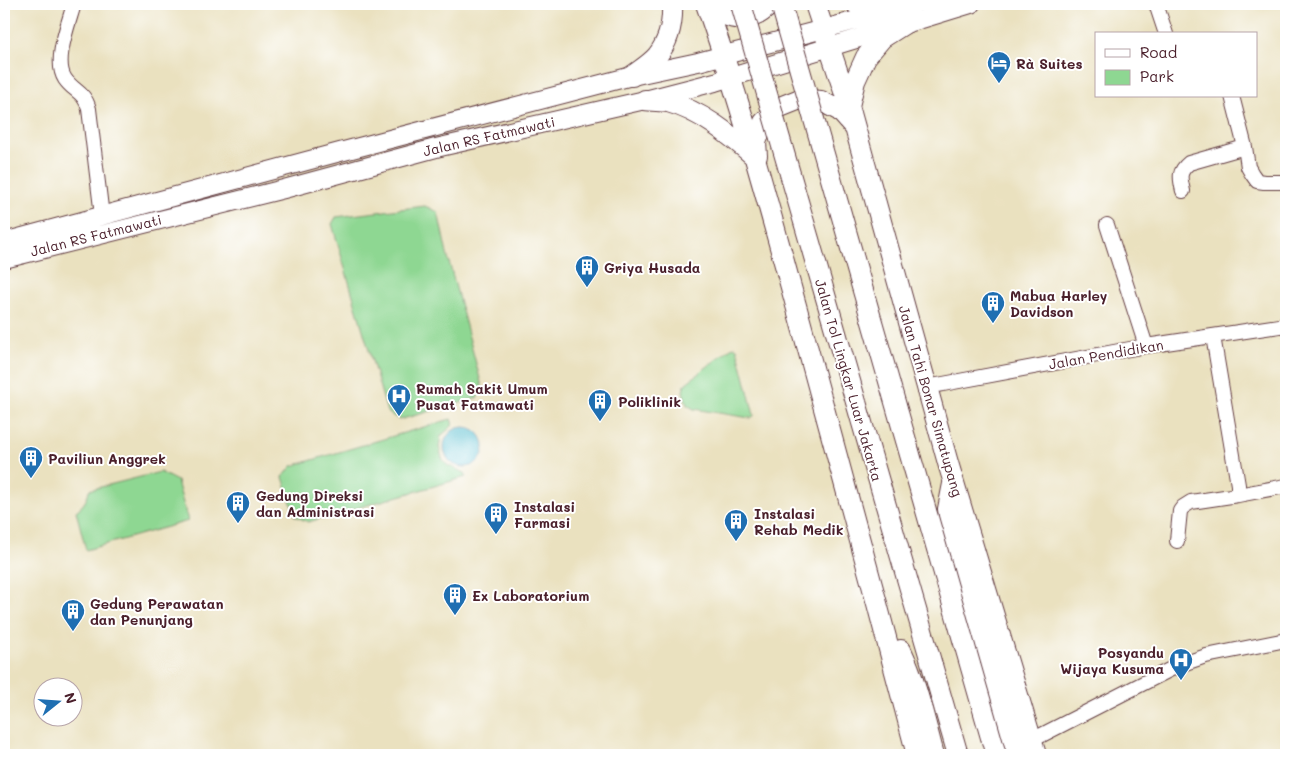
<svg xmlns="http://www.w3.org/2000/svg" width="1290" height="759" font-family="Mali,sans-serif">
	<rect width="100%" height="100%" fill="#fff"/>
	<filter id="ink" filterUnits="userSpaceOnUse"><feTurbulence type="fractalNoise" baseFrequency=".02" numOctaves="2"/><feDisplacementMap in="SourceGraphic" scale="10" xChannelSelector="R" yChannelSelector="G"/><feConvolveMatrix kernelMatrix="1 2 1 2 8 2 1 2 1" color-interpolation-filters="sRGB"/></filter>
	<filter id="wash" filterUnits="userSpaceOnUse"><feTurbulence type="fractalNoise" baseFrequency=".0096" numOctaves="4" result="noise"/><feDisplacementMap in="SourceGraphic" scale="20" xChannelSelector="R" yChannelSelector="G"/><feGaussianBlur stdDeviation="1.12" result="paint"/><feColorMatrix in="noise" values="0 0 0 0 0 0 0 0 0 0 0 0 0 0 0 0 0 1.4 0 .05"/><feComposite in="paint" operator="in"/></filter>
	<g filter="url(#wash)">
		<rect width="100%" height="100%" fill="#eae1bf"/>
		<path fill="#8ed792" stroke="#6c7b5e" d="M 425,206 L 438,212 L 447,254 L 483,390 L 477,398 L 399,420 L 387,412 L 332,224 L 336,217 Z
			M 735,347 L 737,348 L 754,415 L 753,417 L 750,418 L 694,409 L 687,405 L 683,391 L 685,384 L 731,348 Z
			M 451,419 L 453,425 L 441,436 L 439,447 L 442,458 L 447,465 L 465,473 L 466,477 L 308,522 L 295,516 L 283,477 L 292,466 Z
			M 160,472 L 177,481 L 188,521 L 86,550 L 76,511 C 84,505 87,500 89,490 Z"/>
		<path fill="#52bcce" stroke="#4e6e7c" d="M444 447a20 20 0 1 1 40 0a20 20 0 1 1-40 0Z"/>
	</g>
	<g filter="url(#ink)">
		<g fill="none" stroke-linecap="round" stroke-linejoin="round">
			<g stroke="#623c41" stroke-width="16">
				<path id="minor" d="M 74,4 C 69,23 53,61 65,79 C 74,92 84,91 89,109 L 102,216
					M 1156,4 L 1166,34
					M 1232,96 L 1245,147 L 1248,167 L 1252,174 L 1257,181 L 1264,182 L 1281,182
					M 1183,191 C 1180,178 1178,172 1189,163 L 1245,147
					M 1107,225 L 1146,346
					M 1213,336 L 1238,485 L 1238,495
					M 927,387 L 1146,346 L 1286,325
					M 1177,541 L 1180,511 L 1183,507 L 1191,502 L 1238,495 L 1286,486
					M 1032,740 L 1177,666 L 1206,656 L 1286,640"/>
			</g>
			<g stroke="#623c41" stroke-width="20">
				<path id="major" d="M 4,242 L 340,152 L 632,76 L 698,62 L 839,25 L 913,4
					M 4,259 L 284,189 L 436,148 L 645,100 L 715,82 L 971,4"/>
			</g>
			<g stroke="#623c41" stroke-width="22">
				<path id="highway" d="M 706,4 C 745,115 775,229 806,342 C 844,480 881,617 917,755
					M 710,4 C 728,22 752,25 770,4
					M 815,4 L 849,106 L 948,463 L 1036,755
					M 856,4 L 869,9 L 888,12
					M 632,76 C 640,70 650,64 657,56 C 669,41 673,23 672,4
					M 645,100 C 652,101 661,101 668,102 C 701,111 729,134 754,156
					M 849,106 L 855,81 L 866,57 L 882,38 L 904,24
					M 757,156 L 756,142 L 764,122 L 780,107 L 800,99 L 821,101 L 840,111 L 854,127
					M 953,484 L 948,509 L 950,524 L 1016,755
					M 901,650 C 916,681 925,722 934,755"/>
			</g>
			<use href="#minor" stroke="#fff" stroke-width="14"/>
			<use href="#major" stroke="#fff" stroke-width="18"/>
			<use href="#highway" stroke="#fff" stroke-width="20"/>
			<g stroke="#623c41" stroke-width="22" stroke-linecap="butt">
				<path id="highway-bridge" d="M 741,4 L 958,755
					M 781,4 L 996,755"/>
			</g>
			<use href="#highway-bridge" stroke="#fff" stroke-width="20"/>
		</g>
	</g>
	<defs>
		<g id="hotel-pin" transform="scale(1.25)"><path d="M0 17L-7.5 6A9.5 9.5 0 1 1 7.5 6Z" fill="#1f6fb2" stroke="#fff"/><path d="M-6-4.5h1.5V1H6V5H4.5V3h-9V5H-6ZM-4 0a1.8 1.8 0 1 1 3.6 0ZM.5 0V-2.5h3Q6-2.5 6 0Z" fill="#fff"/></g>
		<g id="building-pin" transform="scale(1.25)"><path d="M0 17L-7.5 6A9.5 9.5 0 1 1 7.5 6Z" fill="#1f6fb2" stroke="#fff"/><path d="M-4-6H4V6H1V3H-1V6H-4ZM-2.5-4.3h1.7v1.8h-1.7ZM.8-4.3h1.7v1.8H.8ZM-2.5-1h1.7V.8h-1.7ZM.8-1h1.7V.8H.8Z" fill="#fff"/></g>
		<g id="hospital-pin" transform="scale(1.25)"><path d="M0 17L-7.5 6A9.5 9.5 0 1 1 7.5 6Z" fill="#1f6fb2" stroke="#fff"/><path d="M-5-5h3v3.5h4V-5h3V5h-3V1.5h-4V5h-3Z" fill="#fff"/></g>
	</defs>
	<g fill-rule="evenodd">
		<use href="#hotel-pin" x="999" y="63"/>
		<use href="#building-pin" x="587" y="267"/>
		<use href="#building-pin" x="993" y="303"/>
		<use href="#hospital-pin" x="399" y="396"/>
		<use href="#building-pin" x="600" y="401"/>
		<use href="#building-pin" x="31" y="458"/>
		<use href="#building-pin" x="238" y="503"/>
		<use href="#building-pin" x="496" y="514"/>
		<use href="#building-pin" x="736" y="521"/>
		<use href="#building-pin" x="455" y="595"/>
		<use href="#building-pin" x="73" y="611"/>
		<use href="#hospital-pin" x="1181" y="660"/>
	</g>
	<g text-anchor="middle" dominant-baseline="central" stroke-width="4" stroke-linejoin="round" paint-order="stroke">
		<g font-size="14" font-weight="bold" fill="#4a1f2b" stroke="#fff" text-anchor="start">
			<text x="1016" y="63">Rà Suites</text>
			<text x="604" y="267">Griya Husada</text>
			<text x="1010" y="295">Mabua Harley<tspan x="1010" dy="16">Davidson</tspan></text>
			<text x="416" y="388">Rumah Sakit Umum<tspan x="416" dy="16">Pusat Fatmawati</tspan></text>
			<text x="618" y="401">Poliklinik</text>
			<text x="48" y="458">Paviliun Anggrek</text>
			<text x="256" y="495">Gedung Direksi<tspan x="256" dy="16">dan Administrasi</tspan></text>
			<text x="514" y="506">Instalasi<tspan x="514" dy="16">Farmasi</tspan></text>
			<text x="754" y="513">Instalasi<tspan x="754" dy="16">Rehab Medik</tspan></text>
			<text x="472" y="595">Ex Laboratorium</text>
			<text x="90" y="603">Gedung Perawatan<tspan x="90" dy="16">dan Penunjang</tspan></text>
			<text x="1164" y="652" text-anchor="end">Posyandu<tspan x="1164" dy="16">Wijaya Kusuma</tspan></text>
		</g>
		<g font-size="14" fill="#4a1f2b" stroke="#fff">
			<text transform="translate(489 136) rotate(-13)">Jalan RS Fatmawati</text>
			<text transform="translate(96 235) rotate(-14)">Jalan RS Fatmawati</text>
			<text transform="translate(1106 354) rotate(-10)">Jalan Pendidikan</text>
			<text transform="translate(849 380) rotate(74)">Jalan Tol Lingkar Luar Jakarta</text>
			<text transform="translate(931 401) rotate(74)">Jalan Tahi Bonar Simatupang</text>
		</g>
	</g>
	<rect width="1290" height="759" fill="none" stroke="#fff" stroke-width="20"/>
	<rect x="1095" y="32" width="162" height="65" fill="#ffffff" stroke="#b7a5aa"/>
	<rect x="1105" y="49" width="25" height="8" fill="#ffffff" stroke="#b7a5aa"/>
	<text x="1140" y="58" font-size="15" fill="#4a1f2b">Road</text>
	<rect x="1105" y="70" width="25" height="15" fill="#8ed792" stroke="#b7a5aa"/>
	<text x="1140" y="82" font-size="15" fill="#4a1f2b">Park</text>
	<g transform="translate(58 702) rotate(73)"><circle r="24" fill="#ffffff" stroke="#b7a5aa"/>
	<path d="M0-4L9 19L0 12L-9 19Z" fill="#1f6fb2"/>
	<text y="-8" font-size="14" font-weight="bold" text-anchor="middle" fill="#4a1f2b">N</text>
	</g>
</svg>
